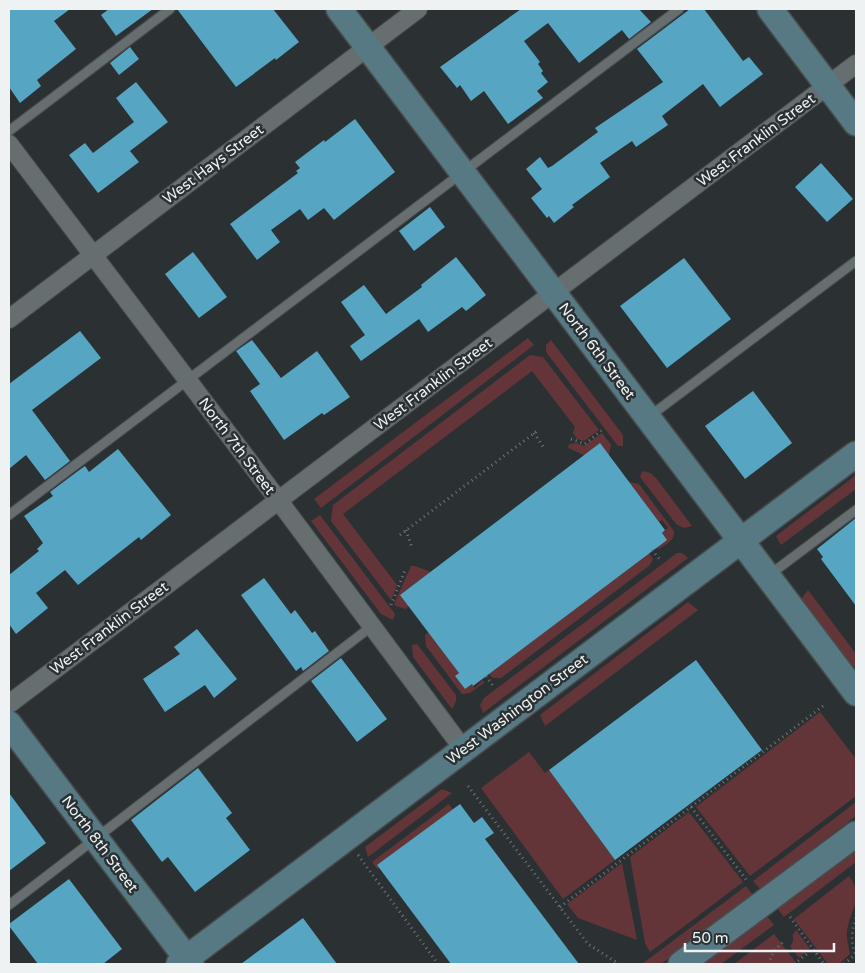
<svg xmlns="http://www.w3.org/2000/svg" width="865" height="973" font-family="'Varela Round',sans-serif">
	<rect width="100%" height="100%" fill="#2b3133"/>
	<path fill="#643538" d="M 528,338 L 534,345 L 321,508 L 314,499 Z
		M 551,340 L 623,435 L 623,446 L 618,446 L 546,352 L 546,345 Z
		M 530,355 L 543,357 L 599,430 L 584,441 L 577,439 L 573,433 L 575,427 L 532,371 L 343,514 L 397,585 L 391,600 L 331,521 L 333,505 Z
		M 602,433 L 611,445 L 609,455 L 584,455 L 568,448 L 569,444 L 576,443 L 584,446 Z
		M 642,471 L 650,473 L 656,478 L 692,526 L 684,528 L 676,524 L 640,477 Z
		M 856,475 L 856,489 L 781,545 L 776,536 Z
		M 629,482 L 639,484 L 674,531 C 675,541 666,544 659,549 L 656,548 L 662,533 L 668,528 L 662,520 L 659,522 Z
		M 320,515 L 395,614 L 393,620 L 381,614 L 311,521 Z
		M 649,553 L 653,559 L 650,565 L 501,678 L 493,678 L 489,674 Z
		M 677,553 L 682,553 L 688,558 L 483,713 L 480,705 L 484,698 Z
		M 411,566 L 415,566 L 431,572 L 401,594 L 409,606 L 406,609 L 396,606 L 394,604 Z
		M 808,590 L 856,654 L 856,666 L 853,667 L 801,599 Z
		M 688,602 L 698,610 L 545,726 L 540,715 Z
		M 429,632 L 459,673 L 455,676 L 465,689 L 472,684 L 475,688 L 483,680 L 484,683 L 470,693 L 462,694 L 426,646 L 425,635 Z
		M 417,644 L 456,695 L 456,701 L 452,709 L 413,657 L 412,645 Z
		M 820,712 L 856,759 L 856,796 L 750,876 L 696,807 Z
		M 529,752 L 545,773 L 549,770 L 615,860 L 563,899 L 481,788 Z
		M 442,789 L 452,793 L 368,857 L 365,847 Z
		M 856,802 L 856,816 L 760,889 L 753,881 Z
		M 449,804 L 454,811 L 377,869 L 372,862 Z
		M 689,812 L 743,882 L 650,952 L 645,943 L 630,857 Z
		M 856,850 L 856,862 L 784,917 L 777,908 Z
		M 622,863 L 637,940 L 578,918 L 567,904 Z
		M 849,876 C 865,898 850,909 847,931 C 846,940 849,946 850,954 L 839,964 L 828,964 L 794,919 Z
		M 746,886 L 753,895 L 661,964 L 642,964 Z
		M 767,916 L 774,925 L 721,964 L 703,964 Z
		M 796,930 L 810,949 L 799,958 L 790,946 L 793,942 L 793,934 Z
		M 774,934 L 797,964 L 734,964 Z"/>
	<path fill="#56a5c2" d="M 9,9 L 70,9 L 54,21 L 76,49 L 37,80 L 41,86 L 20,103 L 9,87 Z
		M 109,9 L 153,9 L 116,36 L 101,15 Z
		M 177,9 L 273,9 L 299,42 L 276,60 L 275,58 L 236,87 Z
		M 521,9 L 639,9 L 651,22 L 629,39 L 622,30 L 579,63 L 548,23 L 524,41 L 540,62 L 538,64 L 543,71 L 541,73 L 548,82 L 537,91 L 543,98 L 508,124 L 484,91 L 471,101 L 460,85 L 457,88 L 440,67 Z
		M 690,9 L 704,9 L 743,61 L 749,57 L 763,74 L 720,107 L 703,84 L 662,116 L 668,125 L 636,147 L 632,141 L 600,163 L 610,177 L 572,205 L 574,207 L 554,223 L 549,216 L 547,218 L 531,198 L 542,189 L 526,169 L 540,157 L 548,168 L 552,166 L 598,132 L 595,128 L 663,82 L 637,49 Z
		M 130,47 L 139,59 L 119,75 L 110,63 Z
		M 136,82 L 168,122 L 130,151 L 139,162 L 98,193 L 69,155 L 85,143 L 93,153 L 134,122 L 116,98 Z
		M 355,119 L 395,172 L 334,220 L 324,208 L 308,220 L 300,209 L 271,230 L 280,242 L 257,260 L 230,224 L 298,173 L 296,171 L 300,168 L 295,162 L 324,140 L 325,142 Z
		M 821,163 L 853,199 L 827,222 L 795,187 Z
		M 430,207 L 445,227 L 414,251 L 399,231 Z
		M 193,252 L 227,297 L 199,318 L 165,274 Z
		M 456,257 L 486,295 L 466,311 L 462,307 L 428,332 L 419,319 L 361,361 L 350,346 L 365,335 L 341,302 L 364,285 L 386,314 L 422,287 L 421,285 Z
		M 684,258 L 731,319 L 667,368 L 620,306 Z
		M 80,331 L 101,358 L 32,410 L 70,461 L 45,480 L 26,455 L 9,469 L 9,384 Z
		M 252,340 L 281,378 L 317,351 L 350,397 L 324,415 L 322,413 L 284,440 L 250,391 L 260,384 L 236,351 Z
		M 753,391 L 792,443 L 745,479 L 705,426 Z
		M 600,443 L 665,530 L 662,533 L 667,540 L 473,686 L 472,684 L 465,689 L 455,676 L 459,673 L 400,595 Z
		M 118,449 L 171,515 L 141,540 L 139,537 L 78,585 L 65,570 L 36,593 L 48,608 L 16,634 L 9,624 L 9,575 L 39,551 L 37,549 L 43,543 L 24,516 L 53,496 L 50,492 L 78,471 L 85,466 L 89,472 Z
		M 856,518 L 856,606 L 821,559 L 823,557 L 817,549 Z
		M 264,578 L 291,614 L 295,610 L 312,633 L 315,631 L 329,651 L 303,671 L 301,667 L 296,671 L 241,595 Z
		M 197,629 L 237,679 L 214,698 L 205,685 L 165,712 L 143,679 L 180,654 L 174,647 Z
		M 341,658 L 387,719 L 357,742 L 311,681 Z
		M 696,660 L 762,750 L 615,860 L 549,770 Z
		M 198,768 L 232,813 L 226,818 L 250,850 L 195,892 L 168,857 L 162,862 L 131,820 Z
		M 9,793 L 46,843 L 9,871 Z
		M 460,804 L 474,823 L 482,817 L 494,833 L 485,839 L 579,964 L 451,964 L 377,865 Z
		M 69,879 L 122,949 L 103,964 L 38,964 L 9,926 L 9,924 Z
		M 303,918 L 337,964 L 241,964 Z"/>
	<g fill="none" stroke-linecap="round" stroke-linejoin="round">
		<g stroke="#484d4e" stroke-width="11">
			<path id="lane" d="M 9,131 L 170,9
				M 650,416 L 856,261
				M 9,515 L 679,9
				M 768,576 L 856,510
				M 9,905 L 372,626"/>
		</g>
		<g stroke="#484d4e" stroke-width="20">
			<path id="street" d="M 9,144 L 279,501 L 464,750
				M 9,319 L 418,9
				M 9,704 L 856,64"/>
		</g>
		<g stroke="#484d4e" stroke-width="28">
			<path id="secondary" d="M 339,9 L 856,693
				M 770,9 L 856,123
				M 9,724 L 191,964
				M 179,964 L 856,454
				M 681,964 L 856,834"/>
		</g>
		<path stroke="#707677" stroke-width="3" stroke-dasharray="1 4" stroke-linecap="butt" d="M 534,433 L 544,448
			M 571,439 L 585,444 L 602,430
			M 406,530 L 412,548
			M 400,535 L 537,431
			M 652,550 L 661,561
			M 391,605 L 406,568
			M 486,676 L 493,686
			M 468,786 L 588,944 L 619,964
			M 691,807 L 748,882
			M 358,855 L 438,964
			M 560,907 L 823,706
			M 790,917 L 824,964
			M 856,918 C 851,931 851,944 856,956
			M 798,961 L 808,953
			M 768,964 L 774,951 L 783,942
			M 844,964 L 855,955"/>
		<use href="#lane" stroke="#676e70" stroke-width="9"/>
		<use href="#street" stroke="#676e70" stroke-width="18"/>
		<use href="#secondary" stroke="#577984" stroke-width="25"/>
	</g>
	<g text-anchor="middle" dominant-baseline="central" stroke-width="5" stroke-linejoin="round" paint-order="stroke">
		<g font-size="15" fill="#eef2f3" stroke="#2b3133">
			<text transform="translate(756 140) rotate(-37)">West Franklin Street</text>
			<text transform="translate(213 164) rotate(-37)">West Hays Street</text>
			<text transform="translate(597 351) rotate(53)">North 6th Street</text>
			<text transform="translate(433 384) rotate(-37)">West Franklin Street</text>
			<text transform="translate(237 446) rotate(53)">North 7th Street</text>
			<text transform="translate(109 628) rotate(-37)">West Franklin Street</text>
			<text transform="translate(517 709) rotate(-37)">West Washington Street</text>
			<text transform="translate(100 844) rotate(53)">North 8th Street</text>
		</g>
	</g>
	<rect width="865" height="973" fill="none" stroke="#eef2f3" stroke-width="20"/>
	<path d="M685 943v8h149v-8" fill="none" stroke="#eef2f3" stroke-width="2.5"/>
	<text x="692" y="943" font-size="15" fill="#eef2f3" stroke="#2b3133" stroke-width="4" paint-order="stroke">50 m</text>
</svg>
